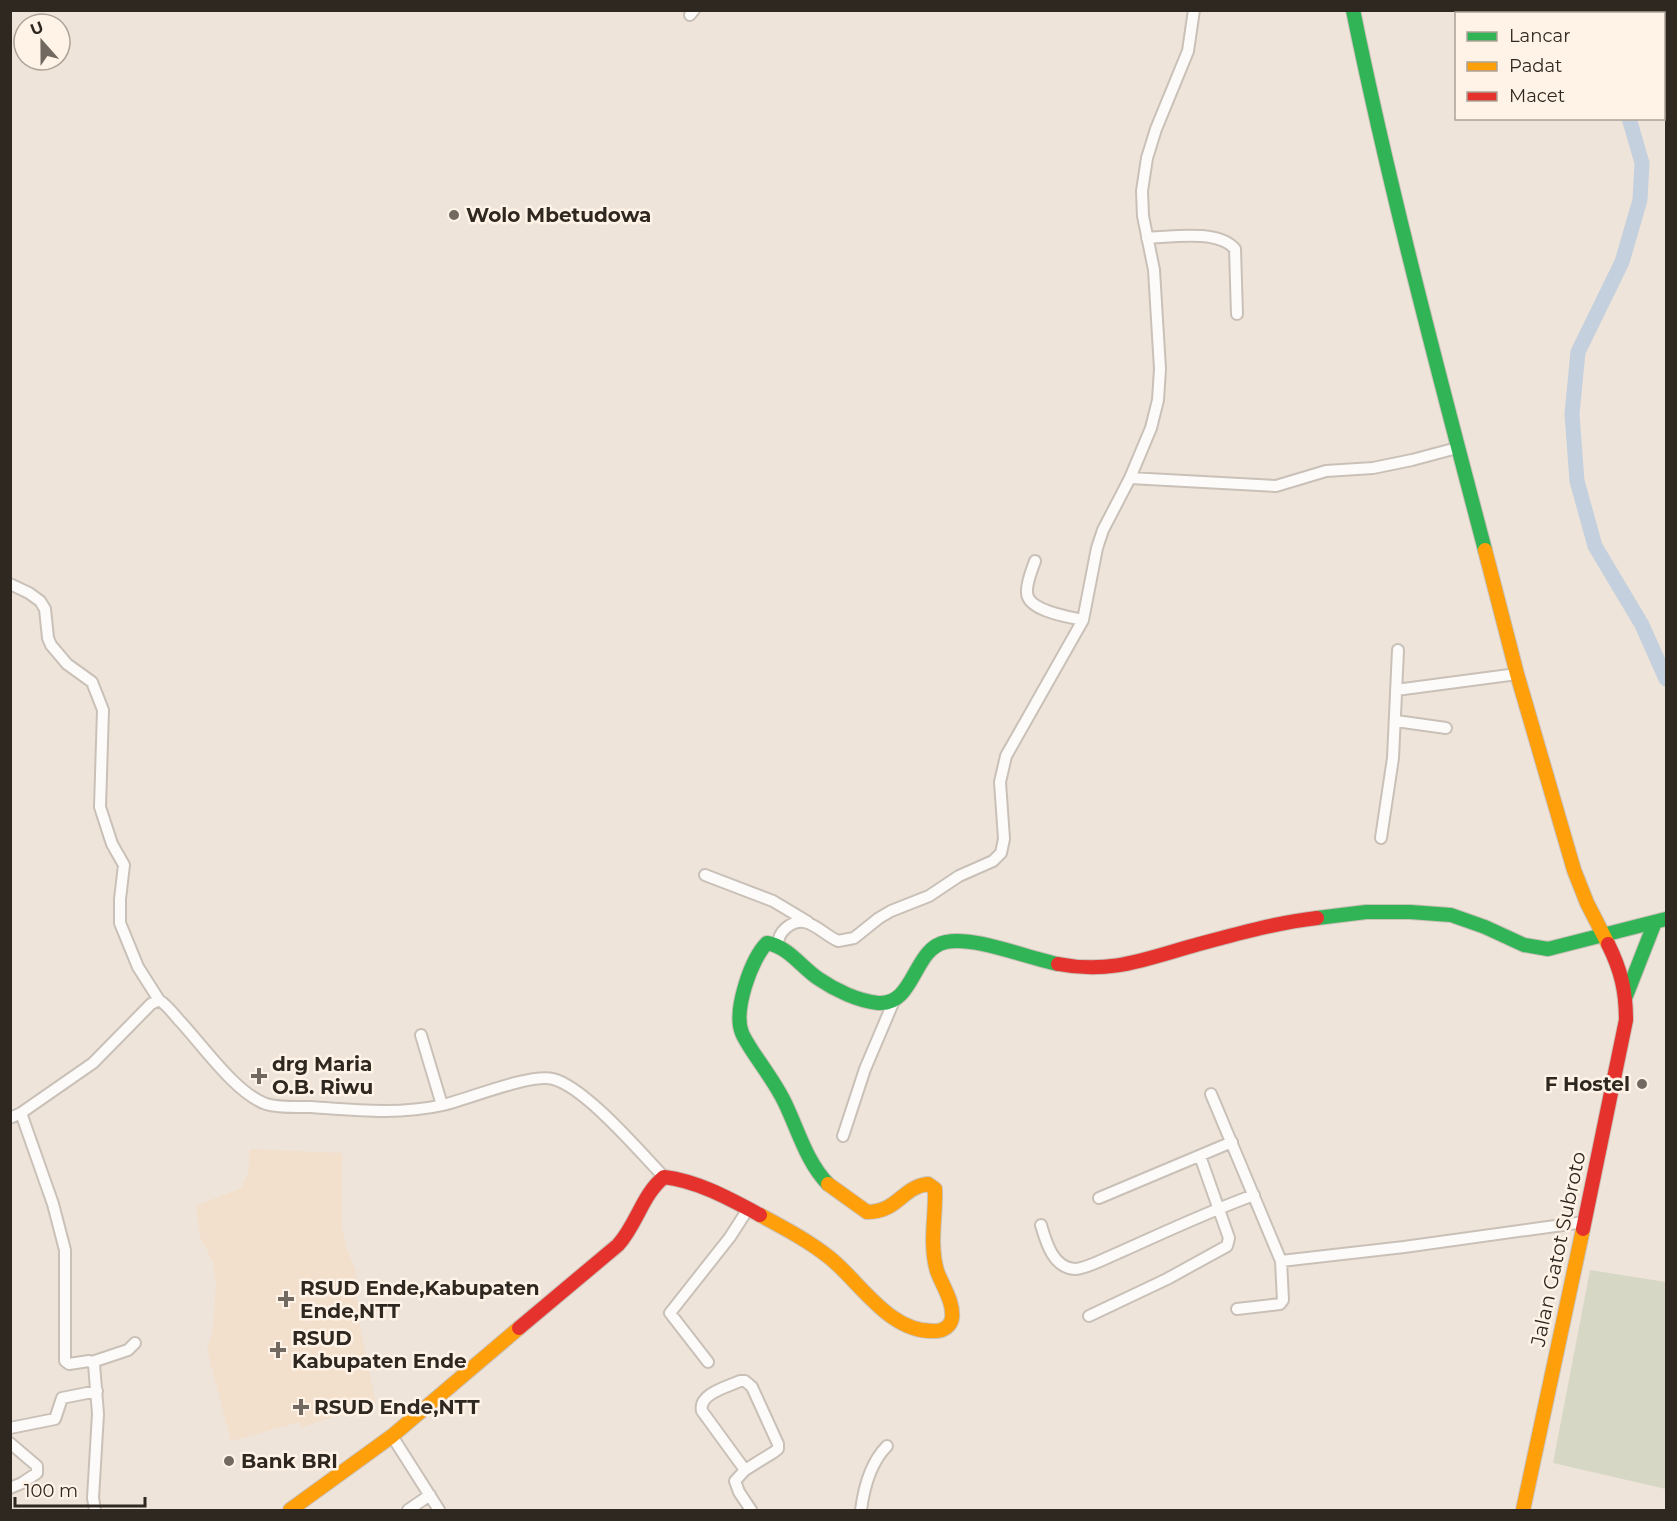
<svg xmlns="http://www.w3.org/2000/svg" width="1677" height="1521" font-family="Montserrat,sans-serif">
	<rect width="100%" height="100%" fill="#efe4d9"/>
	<path fill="#f2dfcc" d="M 250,1149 L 342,1153 L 342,1227 L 346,1246 L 356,1272 L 358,1315 L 376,1404 L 302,1427 L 300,1422 L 231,1441 L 207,1349 L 213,1330 L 216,1283 L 213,1262 L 200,1236 L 196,1206 L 241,1188 L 248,1174 Z"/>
	<path fill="#d7d7c6" d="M 1590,1270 L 1666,1282 L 1666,1489 L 1553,1463 Z"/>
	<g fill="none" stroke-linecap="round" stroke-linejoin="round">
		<path stroke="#c4d0dd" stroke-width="15" d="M 1602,10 L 1603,14
			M 1629,118 L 1642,163 L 1640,200 L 1622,262 L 1578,352 L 1572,414 L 1577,481 L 1595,546 L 1642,625 L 1666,679"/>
		<g stroke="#c9c0b8" stroke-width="14">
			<path id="street" d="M 690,15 L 694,10
				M 1147,238 C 1171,237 1218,229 1235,249 L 1237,314
				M 1130,478 L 1276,486 L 1326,471 L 1373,468 L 1412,460 L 1457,448
				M 1035,561 C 1032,570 1026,583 1027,593 C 1028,611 1069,617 1083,620
				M 10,584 L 29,593 L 40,601 L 45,609 L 48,638 L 51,645 L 67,664 L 92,682 L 103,710 L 100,807 L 112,844 L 124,865 L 120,899 L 120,923 L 138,967 L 159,1000
				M 1396,690 L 1517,674
				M 1396,721 L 1446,728
				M 1381,838 L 1393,758 L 1398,650
				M 705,875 L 773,901 L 808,922
				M 778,945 C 778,938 780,933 786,928 C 806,911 820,933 838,941 L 854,938 L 879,918 L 891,911 L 929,896 L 959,876 L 993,861 L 1001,853 L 1004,839 L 1000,782 L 1006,756 L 1083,620 L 1097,548 L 1103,530 L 1130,478 L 1151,428 L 1158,400 L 1160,369 L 1154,270 L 1143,216 L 1142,191 L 1147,158 L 1156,129 L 1188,51 L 1194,10
				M 421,1035 L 442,1105
				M 1211,1094 L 1281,1261 L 1283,1300 L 1280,1304 L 1237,1309
				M 21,1113 L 53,1204 L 65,1250 L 65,1361 L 69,1364 L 89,1361 L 94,1364 L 98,1414 L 93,1498 L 95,1510
				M 10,1118 L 21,1113 L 93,1063 L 151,1004 L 159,1000 C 166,1004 172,1012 178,1019 C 201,1043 235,1093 266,1104 C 279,1108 297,1107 311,1107 C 354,1110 400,1115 443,1105 C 468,1099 531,1073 553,1079 C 585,1087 640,1152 664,1177
				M 843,1136 L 865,1069 L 893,1003
				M 1099,1198 L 1232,1142
				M 1041,1225 C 1046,1242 1053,1268 1075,1269 C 1086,1269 1108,1257 1118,1253 C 1163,1233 1207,1212 1254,1195
				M 1281,1261 L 1404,1247 L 1584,1222
				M 1089,1316 L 1167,1279 L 1227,1246 L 1229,1238 L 1200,1156
				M 92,1362 L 128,1350 L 135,1343
				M 708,1362 L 670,1313 L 730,1237 L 748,1209
				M 10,1428 L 55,1419 L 62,1398 L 97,1391
				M 392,1436 L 439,1510
				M 10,1443 L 37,1466 L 37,1473 L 22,1483 L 10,1488
				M 745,1470 L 702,1411 C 698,1394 727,1387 740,1381 L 745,1381 L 752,1387 L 778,1444 L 778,1449 L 774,1452 L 745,1470 L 735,1481 L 739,1492 L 751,1510
				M 408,1510 L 430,1495
				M 861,1510 C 864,1487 870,1463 887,1446"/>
		</g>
		<g stroke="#c9c0b8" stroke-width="16">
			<path id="fast" d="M 1353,10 C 1390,191 1438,371 1485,550
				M 1317,918 L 1366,912 L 1410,912 L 1451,915 L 1485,927 L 1524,945 L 1548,949 L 1666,919
				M 1626,996 L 1655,922
				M 828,1184 C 807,1163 798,1130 785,1103 C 776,1084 762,1066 751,1049 C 748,1044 744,1038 742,1033 C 733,1011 751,959 767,943 C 789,947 801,967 819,979 C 835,990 858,1001 878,1003 C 915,1006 913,948 946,942 C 975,936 1027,958 1058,964"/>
		</g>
		<g stroke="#c9c0b8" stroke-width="16">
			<path id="slow" d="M 1485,550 L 1517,674 L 1574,870 L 1587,903 L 1608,944
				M 760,1215 C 784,1228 809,1241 830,1258 C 860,1282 890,1334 936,1331 C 943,1331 951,1326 952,1318 C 954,1302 942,1285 937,1271 C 929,1243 936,1217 935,1189 L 928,1184 C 902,1187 898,1212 867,1212 L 828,1184
				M 290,1510 L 392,1436 L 519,1328
				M 1523,1510 L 1583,1229"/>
		</g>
		<g stroke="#c9c0b8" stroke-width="16">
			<path id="jam" d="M 1058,964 C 1109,974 1143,960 1192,946 C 1233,935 1274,923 1317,918
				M 1583,1229 L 1626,1020 C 1626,991 1621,970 1608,944
				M 519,1328 L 618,1245 C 637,1224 642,1195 664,1177 C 698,1181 730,1199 760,1215"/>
		</g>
		<use href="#street" stroke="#fdfbf9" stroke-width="10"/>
		<use href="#fast" stroke="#30b455" stroke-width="14"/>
		<use href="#slow" stroke="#ff9f0a" stroke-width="14"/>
		<use href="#jam" stroke="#e5322d" stroke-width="14"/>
	</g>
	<g fill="#726a61" stroke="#fff3e7" stroke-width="2">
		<circle cx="454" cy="215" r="6"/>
		<path d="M256 1067h6v6h6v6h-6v6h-6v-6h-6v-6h6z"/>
		<circle cx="1642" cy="1084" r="6"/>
		<path d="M283 1290h6v6h6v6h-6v6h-6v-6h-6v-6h6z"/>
		<path d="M275 1341h6v6h6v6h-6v6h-6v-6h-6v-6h6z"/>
		<path d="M298 1398h6v6h6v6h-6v6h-6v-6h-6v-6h6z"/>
		<circle cx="229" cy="1461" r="6"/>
	</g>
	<g text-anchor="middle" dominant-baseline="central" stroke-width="5" stroke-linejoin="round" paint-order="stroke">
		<g font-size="20" font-weight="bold" fill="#2f2820" stroke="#fff3e7" text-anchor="start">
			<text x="466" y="215">Wolo Mbetudowa</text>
			<text x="272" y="1064">drg Maria<tspan x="272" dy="23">O.B. Riwu</tspan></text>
			<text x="1630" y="1084" text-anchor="end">F Hostel</text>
			<text x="300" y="1288">RSUD Ende,Kabupaten<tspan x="300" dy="23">Ende,NTT</tspan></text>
			<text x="292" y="1338">RSUD<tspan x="292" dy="23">Kabupaten Ende</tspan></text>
			<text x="314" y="1407">RSUD Ende,NTT</text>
			<text x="241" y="1461">Bank BRI</text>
		</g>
		<g font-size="20" fill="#2f2820" stroke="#fff3e7">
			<text transform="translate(1558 1249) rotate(-78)">Jalan Gatot Subroto</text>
		</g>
	</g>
	<rect width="1677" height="1521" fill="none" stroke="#2f2820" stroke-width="24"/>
	<rect x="1455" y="12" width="210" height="108" fill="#fff3e7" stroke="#aca297" stroke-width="1.5"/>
	<rect x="1467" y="32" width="30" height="9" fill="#30b455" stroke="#aca297" stroke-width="1.5"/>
	<text x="1509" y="42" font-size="18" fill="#2f2820">Lancar</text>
	<rect x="1467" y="62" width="30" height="9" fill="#ff9f0a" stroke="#aca297" stroke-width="1.5"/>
	<text x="1509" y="72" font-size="18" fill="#2f2820">Padat</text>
	<rect x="1467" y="92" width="30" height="9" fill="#e5322d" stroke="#aca297" stroke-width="1.5"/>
	<text x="1509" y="102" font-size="18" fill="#2f2820">Macet</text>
	<g transform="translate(42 42) rotate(339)"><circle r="28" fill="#fff3e7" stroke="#aca297" stroke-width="1.5"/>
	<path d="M0-4.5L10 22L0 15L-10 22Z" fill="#726a61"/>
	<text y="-9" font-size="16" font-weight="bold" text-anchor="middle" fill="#2f2820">U</text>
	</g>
	<path d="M15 1497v9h130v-9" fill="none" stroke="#2f2820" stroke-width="3"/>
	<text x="24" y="1497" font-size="18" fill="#2f2820" stroke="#fff3e7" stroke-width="4.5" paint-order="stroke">100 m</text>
</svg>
